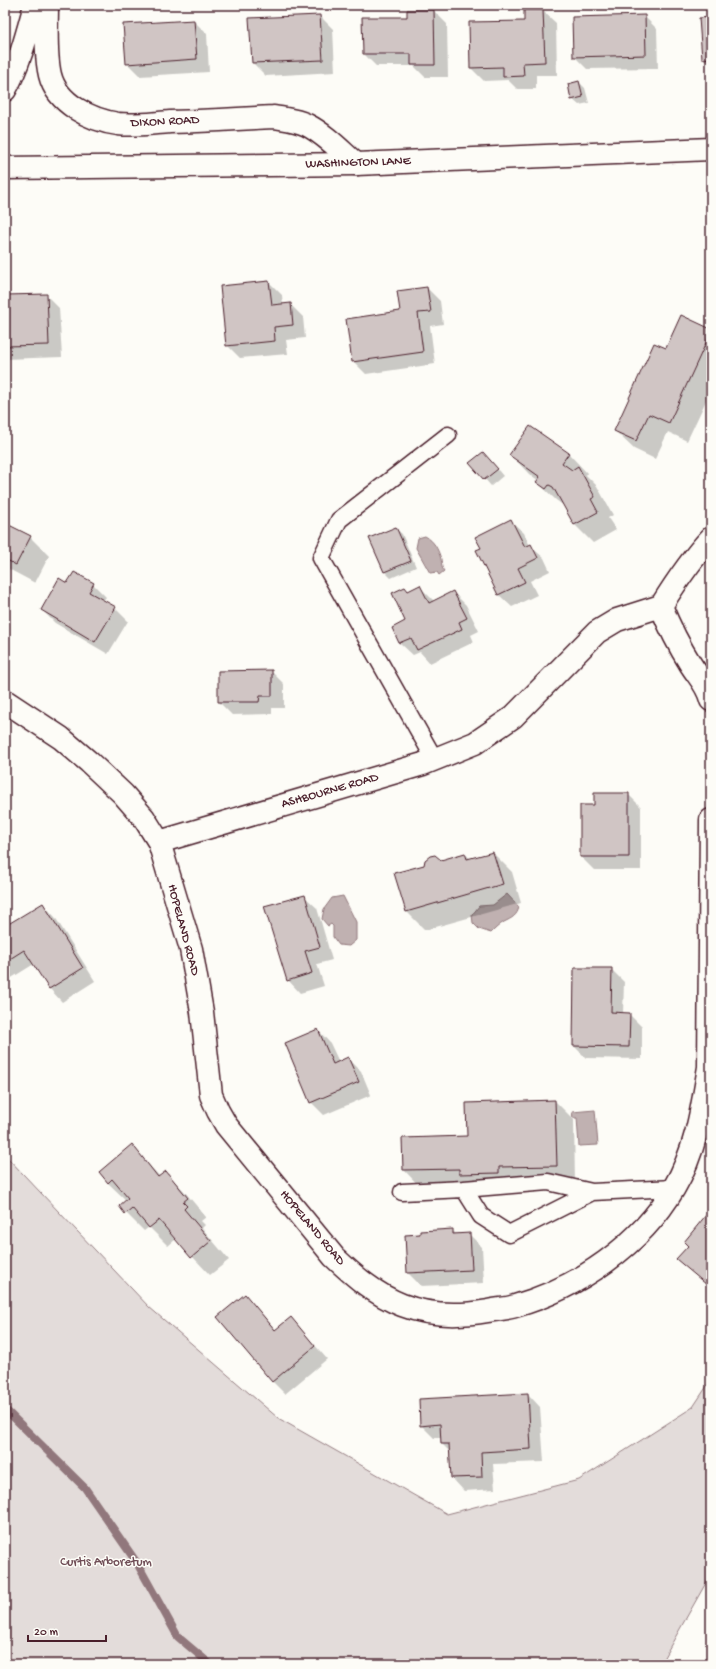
<svg xmlns="http://www.w3.org/2000/svg" width="716" height="1669" font-family="'Gochi Hand',sans-serif">
	<rect width="100%" height="100%" fill="#fdfcf7"/>
	<filter id="ink" filterUnits="userSpaceOnUse"><feTurbulence type="fractalNoise" baseFrequency=".025" numOctaves="2"/><feDisplacementMap in="SourceGraphic" scale="8" xChannelSelector="R" yChannelSelector="G"/><feConvolveMatrix kernelMatrix="1 2 1 2 8 2 1 2 1" color-interpolation-filters="sRGB"/></filter>
	<g filter="url(#ink)">
		<path fill="#e3dcda" stroke="#967e82" d="M 5,1155 L 149,1307 L 278,1418 L 447,1514 L 579,1480 L 693,1407 L 711,1380 L 711,1574 L 663,1659 L 671,1664 L 5,1664 Z"/>
		<path fill="#c0b1b1" stroke="#91777b" d="M 425,536 C 434,541 438,549 441,559 C 442,564 441,567 444,571 L 439,575 L 437,572 L 430,573 L 416,548 L 418,538 Z
			M 507,894 L 519,907 C 517,916 512,918 504,922 C 499,925 495,929 491,933 L 479,929 L 473,923 L 472,915 L 479,906 L 493,905 Z
			M 343,896 L 356,922 L 356,940 L 349,946 L 339,945 L 333,937 L 333,926 L 331,924 L 328,926 L 322,919 L 324,909 L 332,898 Z
			M 595,1110 L 598,1145 L 579,1146 L 577,1118 L 573,1118 L 572,1112 Z"/>
		<path fill="#0003" d="M 408,11 L 434,11 L 447,24 L 448,77 L 425,77 L 414,66 L 376,66 L 364,54 L 408,18 Z
			M 543,11 L 556,23 L 557,75 L 536,75 L 536,89 L 517,89 L 508,80 L 484,81 L 471,68 Z
			M 320,16 L 333,29 L 335,72 L 266,76 L 253,63 Z
			M 644,16 L 657,29 L 658,68 L 587,69 L 574,56 Z
			M 711,18 L 711,66 L 703,58 Z
			M 194,21 L 207,34 L 209,72 L 140,76 L 127,63 Z
			M 579,82 L 585,88 L 589,103 L 579,105 L 572,99 Z
			M 269,282 L 282,295 L 283,305 L 290,304 L 303,317 L 305,338 L 286,340 L 288,354 L 240,358 L 227,345 Z
			M 427,288 L 440,301 L 443,324 L 430,326 L 435,364 L 366,374 L 353,361 Z
			M 46,295 L 59,308 L 62,357 L 5,359 L 5,296 Z
			M 711,330 L 711,390 L 687,441 L 668,432 L 655,459 L 634,449 L 615,431 L 666,349 Z
			M 530,427 L 569,454 L 587,473 L 586,475 L 597,486 L 613,515 L 608,518 L 616,530 L 593,543 L 575,525 L 564,506 L 556,500 L 537,482 L 538,480 L 529,474 L 511,455 Z
			M 489,459 L 503,476 L 491,486 L 471,463 Z
			M 511,521 L 524,533 L 530,546 L 544,558 L 550,571 L 530,581 L 537,595 L 512,607 L 499,595 L 477,551 L 482,548 Z
			M 5,524 L 30,537 L 49,556 L 35,583 L 5,567 Z
			M 395,528 L 402,534 L 416,567 L 391,578 L 385,572 L 370,539 Z
			M 67,584 L 93,584 L 106,597 L 103,601 L 115,608 L 128,621 L 108,654 L 55,623 L 42,610 Z
			M 420,587 L 434,601 L 453,592 L 466,605 L 479,631 L 471,635 L 474,642 L 430,663 L 420,652 L 413,655 L 400,643 L 393,628 L 407,622 L 409,592 Z
			M 271,671 L 284,684 L 284,708 L 272,708 L 272,714 L 232,715 L 219,702 Z
			M 628,794 L 641,807 L 641,870 L 594,870 L 581,857 Z
			M 493,853 L 512,872 L 521,903 L 425,930 L 406,911 L 424,866 L 465,854 L 471,859 Z
			M 304,896 L 317,908 L 332,960 L 317,964 L 324,986 L 300,993 L 288,980 Z
			M 43,904 L 55,917 L 95,981 L 62,1002 L 50,989 L 34,964 L 5,982 L 5,927 Z
			M 611,969 L 624,982 L 623,1014 L 629,1014 L 642,1027 L 642,1059 L 586,1058 L 574,1046 Z
			M 318,1030 L 330,1043 L 339,1062 L 348,1058 L 361,1071 L 371,1095 L 324,1115 L 311,1102 Z
			M 555,1101 L 574,1120 L 575,1184 L 422,1189 L 404,1170 L 468,1137 Z
			M 132,1146 L 160,1177 L 166,1172 L 184,1191 L 206,1217 L 201,1221 L 205,1225 L 202,1228 L 229,1260 L 210,1275 L 176,1239 L 168,1246 L 149,1227 L 144,1231 L 126,1213 L 127,1201 L 108,1183 Z
			M 711,1211 L 711,1289 L 678,1259 L 689,1246 Z
			M 452,1230 L 457,1235 L 469,1234 L 482,1247 L 484,1283 L 421,1286 L 408,1273 L 421,1235 Z
			M 245,1295 L 276,1330 L 291,1318 L 327,1359 L 285,1394 L 272,1381 Z
			M 528,1394 L 540,1407 L 544,1462 L 493,1464 L 495,1489 L 464,1491 L 452,1478 L 450,1452 L 442,1444 L 442,1438 L 434,1438 L 421,1425 Z"/>
		<g fill="none" stroke-linecap="round" stroke-linejoin="round">
			<path stroke="#91777b" stroke-width="8" d="M 5,1409 L 85,1488 L 137,1563 L 178,1637 L 210,1664"/>
		</g>
		<path fill="#d0c5c4" stroke="#4a1f2b" d="M 407,10 L 434,10 L 435,65 L 411,65 L 411,54 L 363,54 L 362,17 L 407,17 Z
			M 524,10 L 543,10 L 545,62 L 523,63 L 524,76 L 503,77 L 503,67 L 470,68 L 469,22 L 524,21 Z
			M 320,15 L 323,60 L 252,63 L 249,18 Z
			M 645,15 L 646,55 L 573,57 L 572,17 Z
			M 711,17 L 711,58 L 702,59 L 699,18 Z
			M 194,20 L 197,59 L 126,64 L 123,24 Z
			M 579,81 L 583,97 L 571,100 L 568,84 Z
			M 269,281 L 272,305 L 291,303 L 293,325 L 274,327 L 275,341 L 226,346 L 220,286 Z
			M 427,287 L 431,312 L 418,313 L 423,352 L 352,362 L 346,319 L 400,311 L 397,291 Z
			M 47,294 L 49,345 L 5,346 L 5,295 Z
			M 681,315 L 711,329 L 711,332 L 669,423 L 649,414 L 636,441 L 614,431 L 654,343 L 666,348 Z
			M 530,426 L 569,453 L 562,463 L 572,470 L 578,466 L 595,497 L 591,499 L 598,512 L 574,525 L 553,487 L 549,485 L 546,489 L 536,482 L 540,477 L 509,455 Z
			M 483,452 L 498,469 L 484,480 L 469,463 Z
			M 511,519 L 525,547 L 531,544 L 538,558 L 518,568 L 525,582 L 498,595 L 476,550 L 481,548 L 475,537 Z
			M 5,523 L 31,536 L 16,565 L 5,559 Z
			M 396,527 L 411,561 L 384,572 L 369,538 Z
			M 74,572 L 94,583 L 89,592 L 116,607 L 95,642 L 41,610 L 59,578 L 67,583 Z
			M 420,585 L 429,603 L 453,591 L 467,618 L 459,622 L 462,629 L 417,650 L 411,638 L 399,643 L 392,628 L 405,621 L 392,593 L 405,587 L 408,591 Z
			M 272,670 L 272,696 L 260,696 L 259,702 L 218,702 L 218,671 Z
			M 594,793 L 629,793 L 629,857 L 580,857 L 580,805 L 594,805 Z
			M 493,852 L 503,884 L 406,912 L 394,873 L 424,865 L 425,860 L 430,856 L 435,855 L 441,860 L 465,853 L 467,859 Z
			M 305,895 L 320,947 L 305,951 L 312,973 L 287,981 L 264,906 Z
			M 43,903 L 83,968 L 49,989 L 24,950 L 5,962 L 5,926 Z
			M 574,968 L 612,968 L 611,1012 L 630,1013 L 629,1047 L 573,1046 Z
			M 318,1029 L 333,1064 L 348,1057 L 359,1082 L 310,1103 L 285,1043 Z
			M 555,1100 L 557,1166 L 499,1167 L 499,1173 L 459,1174 L 459,1169 L 403,1170 L 402,1138 L 467,1136 L 466,1103 Z
			M 132,1144 L 158,1177 L 166,1171 L 188,1198 L 183,1202 L 187,1206 L 184,1209 L 211,1241 L 191,1258 L 159,1220 L 149,1228 L 132,1208 L 125,1214 L 119,1206 L 128,1198 L 112,1179 L 108,1183 L 99,1172 Z
			M 711,1209 L 711,1280 L 707,1285 L 676,1259 L 688,1246 L 684,1242 Z
			M 453,1229 L 453,1234 L 470,1233 L 472,1270 L 407,1273 L 405,1235 L 420,1234 L 420,1231 Z
			M 245,1294 L 275,1330 L 291,1317 L 315,1346 L 272,1382 L 217,1317 Z
			M 528,1393 L 531,1449 L 481,1452 L 482,1477 L 451,1478 L 449,1444 L 441,1444 L 440,1424 L 420,1426 L 419,1399 Z"/>
		<g fill="none" stroke-linecap="round" stroke-linejoin="round">
			<g stroke="#4a1f2b" stroke-width="19">
				<path id="lane" d="M 435,760 L 321,558 L 339,520 L 448,435
					M 402,1192 L 464,1189
					M 592,1192 L 548,1182 L 464,1189 L 481,1216 L 509,1234 L 592,1192 L 674,1188"/>
			</g>
			<g stroke="#4a1f2b" stroke-width="25">
				<path id="street" d="M 47,5 C 47,27 45,54 50,75 C 57,104 91,120 118,124 C 135,126 154,123 170,122 C 205,121 239,119 274,117 C 285,119 297,120 307,125 C 325,134 341,151 356,164
					M 5,90 C 20,63 27,34 35,5
					M 711,538 C 691,559 676,582 661,606 C 669,626 679,646 691,665 C 698,676 708,686 711,700
					M 5,701 L 61,738 L 89,762 L 123,794 L 144,818 L 159,842 L 191,949 L 202,1012 L 211,1095 L 218,1111 L 226,1125 L 334,1257 C 354,1276 376,1295 402,1305 C 430,1316 459,1316 488,1311 C 497,1309 506,1309 515,1306 C 578,1288 641,1245 674,1188 C 696,1151 702,1109 709,1067 L 711,820
					M 159,842 L 423,764 L 475,743 L 513,717 L 597,632 L 617,620 L 661,606"/>
			</g>
			<g stroke="#4a1f2b" stroke-width="25">
				<path id="primary" d="M 5,168 L 356,164 L 711,149"/>
			</g>
			<use href="#lane" stroke="#fdfcf7" stroke-width="16"/>
			<use href="#street" stroke="#fdfcf7" stroke-width="22"/>
			<use href="#primary" stroke="#fdfcf7" stroke-width="22"/>
		</g>
	</g>
	<g text-anchor="middle" dominant-baseline="central" stroke-width="3" stroke-linejoin="round" paint-order="stroke">
		<g font-size="13" fill="#4a1f2b" stroke="#fdfcf7">
			<text transform="translate(165 122) rotate(-3)">DIXON ROAD</text>
			<text transform="translate(358 163) rotate(-2)">WASHINGTON LANE</text>
			<text transform="translate(330 791) rotate(-16)">ASHBOURNE ROAD</text>
			<text transform="translate(183 930) rotate(75)">HOPELAND ROAD</text>
			<text transform="translate(312 1228) rotate(50)">HOPELAND ROAD</text>
		</g>
		<g font-size="13" fill="#704e57" stroke="#fdfcf7">
			<text x="106" y="1562">Curtis Arboretum</text>
		</g>
	</g>
	<rect width="716" height="1669" fill="none" stroke="#fdfcf7" stroke-width="20"/>
	<rect x="10" y="10" width="696" height="1649" fill="none" stroke="#4a1f2b" stroke-width="1.5" filter="url(#ink)"/>
	<path d="M28 1635v6h78v-6" fill="none" stroke="#4a1f2b" stroke-width="2"/>
	<text x="34" y="1635" font-size="12" fill="#4a1f2b" stroke="#fdfcf7" stroke-width="3" paint-order="stroke">20 m</text>
</svg>
